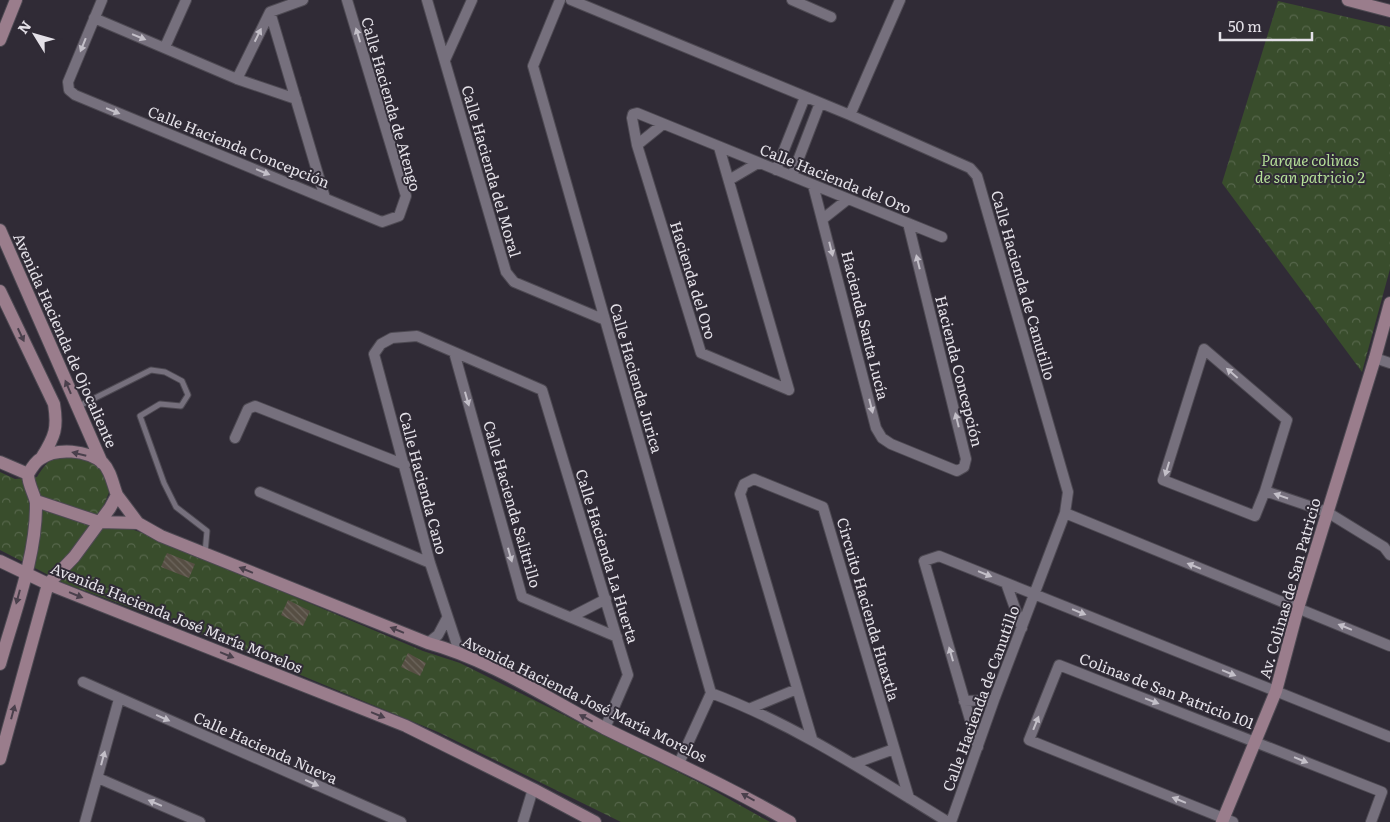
<svg xmlns="http://www.w3.org/2000/svg" width="1390" height="822" font-family="Literata,serif">
	<defs>
		<pattern id="park-crowns" width="20" height="18" patternUnits="userSpaceOnUse" patternTransform="scale(1.25)"><rect width="20" height="18" fill="#394d2c"/><path d="M2 6a3 3 0 1 1 6 0M12 15a3 3 0 1 1 6 0" fill="none" stroke="#56664b"/></pattern>
		<pattern id="building-back-hatch" width="6" height="6" patternUnits="userSpaceOnUse" patternTransform="scale(1.25)"><rect width="6" height="6" fill="#564e43"/><path d="M-1 5l2 2M0 0l6 6M5-1l2 2" fill="none" stroke="#6e675e"/></pattern>
	</defs>
	<rect width="100%" height="100%" fill="#302b36"/>
	<path fill="url(#park-crowns)" d="M 1278,1 L 1390,27 L 1390,269 L 1362,372 L 1222,183 Z
		M 79,450 L 108,469 L 110,490 L 103,507 L 120,525 L 148,535 L 423,651 L 460,663 L 706,786 L 770,822 L 621,822 L 438,732 L 206,636 L 64,583 L 0,550 L 0,472 L 15,479 L 37,477 C 48,459 58,452 79,450 Z"/>
	<path fill="url(#building-back-hatch)" d="M 167,553 L 195,564 L 189,578 L 161,567 Z
		M 288,600 L 310,611 L 303,626 L 281,615 Z
		M 408,653 L 426,663 L 420,676 L 401,667 Z"/>
	<g fill="none" stroke-linecap="round" stroke-linejoin="round">
		<g stroke="#4d4952" stroke-width="7">
			<path id="lane" d="M 79,406 L 151,370 L 165,372 L 182,381 L 188,395 L 181,406 L 160,404 L 140,416 L 164,483 L 176,507 L 207,531 L 205,553"/>
		</g>
		<g stroke="#4d4952" stroke-width="12">
			<path id="street" d="M 102,0 L 68,82 L 69,90 L 75,95 L 382,222 L 399,216 L 406,196 L 347,0
				M 427,0 L 506,272 L 514,282 L 605,320
				M 560,0 L 533,66 L 711,693 L 679,763
				M 571,0 L 850,115 L 970,168 L 977,176 L 1068,492 L 1065,513 L 994,700 L 951,822
				M 792,0 L 831,17
				M 270,12 L 325,198
				M 94,18 L 237,79 L 296,99
				M 165,47 L 186,0
				M 445,60 L 472,0
				M 237,79 L 270,12 L 303,0
				M 850,115 L 900,0
				M 637,145 L 663,124
				M 719,147 L 789,390
				M 776,170 L 805,97
				M 792,176 L 820,103
				M 729,180 L 758,163
				M 813,185 L 876,428 L 882,438 L 891,444 L 957,471 L 964,467 L 966,459 L 908,223
				M 824,218 L 848,199
				M 454,352 L 522,597 L 617,637
				M 1375,358 L 1390,363
				M 789,390 L 701,353 L 637,145 L 632,118 L 633,114 L 637,113 L 942,237
				M 235,438 L 248,409 L 255,406 L 405,465
				M 1265,491 L 1255,516 L 1163,480 L 1204,349 L 1287,420 L 1265,491 L 1327,512 L 1384,547 L 1390,555
				M 260,492 L 430,563
				M 1065,513 L 1390,646
				M 1006,583 L 1022,628
				M 571,617 L 606,599
				M 428,643 L 438,635 L 447,618
				M 459,651 L 430,563 L 374,354 L 381,344 L 392,338 L 417,336 L 542,390 L 628,675 L 605,728
				M 83,682 L 401,822
				M 711,693 C 796,725 871,775 948,822
				M 964,701 L 994,700
				M 751,708 L 797,689
				M 812,739 L 740,494 L 744,484 L 754,479 L 823,507 L 909,798
				M 978,747 L 924,561 L 939,556 L 1390,737
				M 853,764 L 894,749
				M 98,778 L 200,822
				M 85,822 L 119,699
				M 523,822 L 533,789
				M 1233,822 L 1029,740 L 1059,665 L 1382,792 L 1371,822"/>
		</g>
		<g stroke="#4d4952" stroke-width="14">
			<path id="secondary" d="M 1348,0 L 1390,11
				M 0,40 L 16,0
				M 0,230 L 102,463
				M 0,291 L 54,404 C 58,428 55,436 42,457
				M 0,462 L 28,474
				M 117,495 L 138,523 L 161,536 L 428,643 C 490,660 547,698 604,728 C 667,759 730,787 790,822
				M 36,501 L 99,522 L 138,523
				M 0,561 L 48,584 L 406,726 L 533,789 L 595,822
				M 0,664 C 14,614 37,555 36,503 C 35,495 28,485 28,474 C 31,469 35,462 40,459 C 57,447 87,450 103,463 C 111,471 113,485 117,495 L 110,508 L 74,557 L 48,584 L 0,759
				M 1222,822 L 1276,691 L 1298,608 L 1375,358 L 1390,303"/>
		</g>
		<use href="#lane" stroke="#76707d" stroke-width="5"/>
		<use href="#street" stroke="#76707d" stroke-width="10"/>
		<use href="#secondary" stroke="#9a7d8c" stroke-width="12"/>
	</g>
	<defs><path id="oneway-solid" d="M-6-.8H1V-3.2L6.5 0L1 3.2V.8H-6Z" transform="scale(1.25)"/></defs>
	<g fill="#c3bfc8">
		<use href="#oneway-solid" transform="translate(258 35) rotate(-64)"/>
		<use href="#oneway-solid" transform="translate(358 35) rotate(-107)"/>
		<use href="#oneway-solid" transform="translate(139 37) rotate(22)"/>
		<use href="#oneway-solid" transform="translate(83 45) rotate(112)"/>
		<use href="#oneway-solid" transform="translate(113 111) rotate(22)"/>
		<use href="#oneway-solid" transform="translate(263 172) rotate(22)"/>
		<use href="#oneway-solid" transform="translate(831 249) rotate(76)"/>
		<use href="#oneway-solid" transform="translate(918 262) rotate(-104)"/>
		<use href="#oneway-solid" transform="translate(1232 373) rotate(-139)"/>
		<use href="#oneway-solid" transform="translate(467 399) rotate(74)"/>
		<use href="#oneway-solid" transform="translate(871 406) rotate(76)"/>
		<use href="#oneway-solid" transform="translate(957 420) rotate(-104)"/>
		<use href="#oneway-solid" transform="translate(1167 469) rotate(107)"/>
		<use href="#oneway-solid" transform="translate(1281 496) rotate(-161)"/>
		<use href="#oneway-solid" transform="translate(510 555) rotate(74)"/>
		<use href="#oneway-solid" transform="translate(1194 566) rotate(-158)"/>
		<use href="#oneway-solid" transform="translate(985 574) rotate(22)"/>
		<use href="#oneway-solid" transform="translate(1079 612) rotate(22)"/>
		<use href="#oneway-solid" transform="translate(1345 627) rotate(-158)"/>
		<use href="#oneway-solid" transform="translate(951 654) rotate(-106)"/>
		<use href="#oneway-solid" transform="translate(1229 673) rotate(22)"/>
		<use href="#oneway-solid" transform="translate(1152 701) rotate(21)"/>
		<use href="#oneway-solid" transform="translate(163 718) rotate(24)"/>
		<use href="#oneway-solid" transform="translate(1036 723) rotate(-68)"/>
		<use href="#oneway-solid" transform="translate(103 758) rotate(-75)"/>
		<use href="#oneway-solid" transform="translate(1301 760) rotate(22)"/>
		<use href="#oneway-solid" transform="translate(312 783) rotate(24)"/>
		<use href="#oneway-solid" transform="translate(1179 800) rotate(-158)"/>
		<use href="#oneway-solid" transform="translate(155 803) rotate(-157)"/>
	</g>
	<g fill="#4a404c">
		<use href="#oneway-solid" transform="translate(21 335) rotate(65)"/>
		<use href="#oneway-solid" transform="translate(68 387) rotate(-113)"/>
		<use href="#oneway-solid" transform="translate(79 454) rotate(-166)"/>
		<use href="#oneway-solid" transform="translate(246 570) rotate(-158)"/>
		<use href="#oneway-solid" transform="translate(76 595) rotate(22)"/>
		<use href="#oneway-solid" transform="translate(18 597) rotate(105)"/>
		<use href="#oneway-solid" transform="translate(397 630) rotate(-158)"/>
		<use href="#oneway-solid" transform="translate(227 655) rotate(22)"/>
		<use href="#oneway-solid" transform="translate(13 712) rotate(-75)"/>
		<use href="#oneway-solid" transform="translate(378 715) rotate(22)"/>
		<use href="#oneway-solid" transform="translate(586 718) rotate(-152)"/>
		<use href="#oneway-solid" transform="translate(748 797) rotate(-151)"/>
	</g>
	<g text-anchor="middle" dominant-baseline="central" stroke-width="4" stroke-linejoin="round" paint-order="stroke">
		<g font-size="15" fill="#e4e1e8" stroke="#302b36">
			<text transform="translate(392 104) rotate(74)">Calle Hacienda de Atengo</text>
			<text transform="translate(239 146) rotate(22)">Calle Hacienda Concepción</text>
			<text transform="translate(492 171) rotate(74)">Calle Hacienda del Moral</text>
			<text transform="translate(836 178) rotate(22)">Calle Hacienda del Oro</text>
			<text transform="translate(694 280) rotate(73)">Hacienda del Oro</text>
			<text transform="translate(1024 285) rotate(74)">Calle Hacienda de Canutillo</text>
			<text transform="translate(866 325) rotate(76)">Hacienda Santa Lucía</text>
			<text transform="translate(66 340) rotate(66)">Avenida Hacienda de Ojocaliente</text>
			<text transform="translate(960 371) rotate(76)">Hacienda Concepción</text>
			<text transform="translate(637 378) rotate(74)">Calle Hacienda Jurica</text>
			<text transform="translate(424 483) rotate(75)">Calle Hacienda Cano</text>
			<text transform="translate(513 504) rotate(74)">Calle Hacienda Salitrillo</text>
			<text transform="translate(608 556) rotate(73)">Calle Hacienda La Huerta</text>
			<text transform="translate(1289 588) rotate(-74)">Av. Colinas de San Patricio</text>
			<text transform="translate(869 609) rotate(74)">Circuito Hacienda Huaxtla</text>
			<text transform="translate(177 617) rotate(22)">Avenida Hacienda José María Morelos</text>
			<text transform="translate(1167 690) rotate(21)">Colinas de San Patricio 101</text>
			<text transform="translate(585 698) rotate(26)">Avenida Hacienda José María Morelos</text>
			<text transform="translate(980 698) rotate(-70)">Calle Hacienda de Canutillo</text>
			<text transform="translate(266 747) rotate(24)">Calle Hacienda Nueva</text>
		</g>
		<g font-size="15" font-style="italic" fill="#b4df98" stroke="#302b36">
			<text x="1310" y="159">Parque colinas<tspan x="1310" dy="17">de san patricio 2</tspan></text>
		</g>
	</g>
	<g transform="translate(35 35) rotate(307)" stroke="#302b36" stroke-width="4" paint-order="stroke">
	<path d="M0-4L9 19L0 12L-9 19Z" fill="#e4e1e8"/>
	<text y="-8" font-size="14" font-weight="bold" text-anchor="middle" fill="#e4e1e8">N</text>
	</g>
	<path d="M1220 32v8h92v-8" fill="none" stroke="#e4e1e8" stroke-width="2.5"/>
	<text x="1228" y="32" font-size="15" fill="#e4e1e8" stroke="#302b36" stroke-width="4" paint-order="stroke">50 m</text>
</svg>
